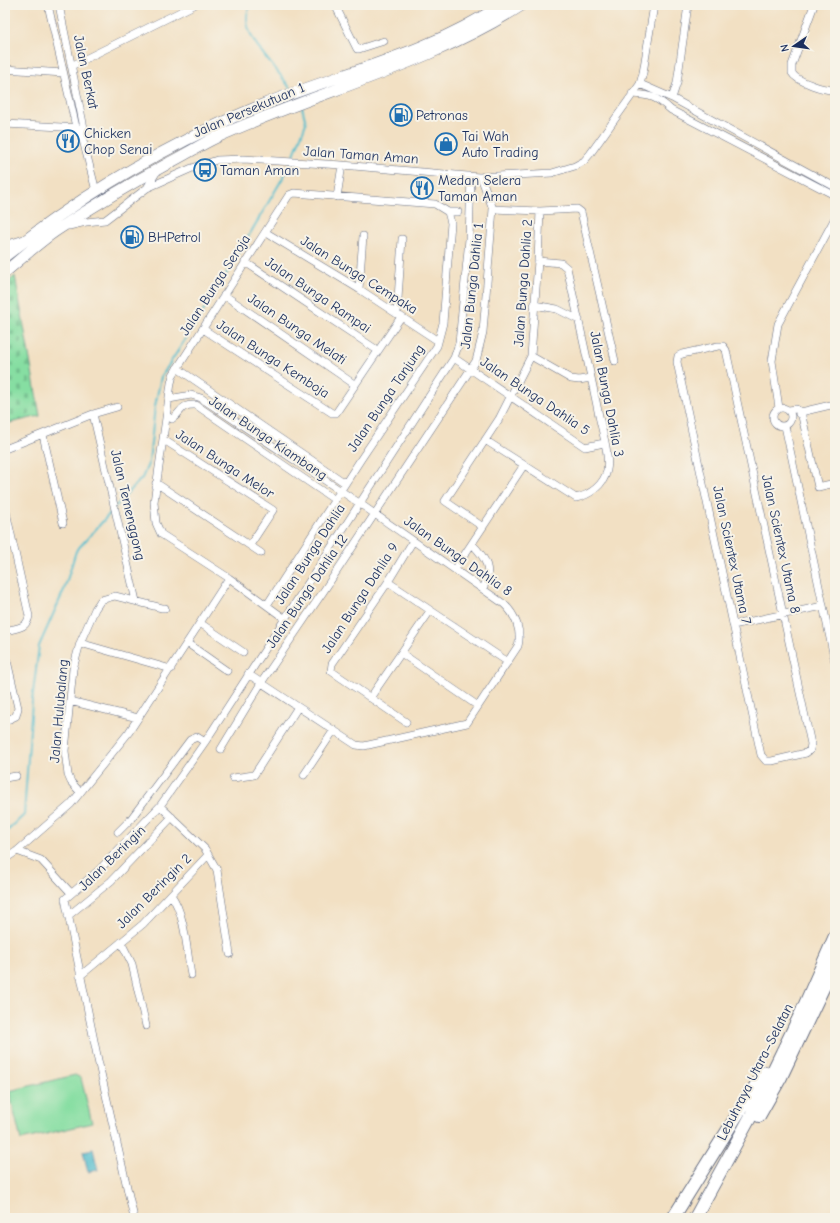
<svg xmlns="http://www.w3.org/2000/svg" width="840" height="1223" font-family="'Comic Neue',sans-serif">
	<defs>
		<pattern id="cemetery-stones" width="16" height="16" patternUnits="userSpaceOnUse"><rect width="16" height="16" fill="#86dea2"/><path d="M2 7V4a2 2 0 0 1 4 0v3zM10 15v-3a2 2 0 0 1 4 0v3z" fill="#73bf8e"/></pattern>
		<pattern id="water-ripples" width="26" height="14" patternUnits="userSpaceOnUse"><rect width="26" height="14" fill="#52bdce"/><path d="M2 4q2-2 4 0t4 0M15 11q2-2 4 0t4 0" fill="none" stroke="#439aaa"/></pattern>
	</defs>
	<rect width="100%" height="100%" fill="#f7f3e8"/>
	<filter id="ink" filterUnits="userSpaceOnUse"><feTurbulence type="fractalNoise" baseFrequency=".025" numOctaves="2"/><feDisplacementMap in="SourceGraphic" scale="8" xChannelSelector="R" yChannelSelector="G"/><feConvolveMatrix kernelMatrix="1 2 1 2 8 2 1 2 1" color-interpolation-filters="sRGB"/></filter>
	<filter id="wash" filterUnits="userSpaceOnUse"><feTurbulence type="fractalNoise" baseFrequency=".012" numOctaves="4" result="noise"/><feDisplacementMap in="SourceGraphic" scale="16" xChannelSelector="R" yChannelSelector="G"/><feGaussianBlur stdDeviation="0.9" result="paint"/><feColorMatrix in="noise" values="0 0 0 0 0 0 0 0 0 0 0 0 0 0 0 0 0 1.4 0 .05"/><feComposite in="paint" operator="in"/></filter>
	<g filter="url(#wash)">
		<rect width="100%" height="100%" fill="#f2e0c3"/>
		<path fill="url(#cemetery-stones)" stroke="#508680" d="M 15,276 L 40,416 L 5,424 L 5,285 Z"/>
		<path fill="#86dea2" stroke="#508680" d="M 75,1075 L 81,1078 L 92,1123 L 21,1140 L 9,1091 Z"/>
		<path fill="url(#water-ripples)" stroke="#367696" d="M 93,1149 L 98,1170 L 88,1172 L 83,1151 Z"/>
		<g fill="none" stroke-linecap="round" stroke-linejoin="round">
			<path stroke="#52bdce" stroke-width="2" d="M 251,5 C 233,32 279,68 291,90
				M 292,160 L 306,123 L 302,107
				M 116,506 L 142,478 L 149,462 L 155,406 L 161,377 L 215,293 L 291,164
				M 5,833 L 24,815 L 32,701 L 39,646 L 64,590 L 76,551 L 114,509"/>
		</g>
	</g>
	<g filter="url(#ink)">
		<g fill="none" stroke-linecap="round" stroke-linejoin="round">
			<g stroke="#666d81" stroke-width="8">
				<path id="minor" d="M 48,5 L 76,127 L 83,140
					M 59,5 L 84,128 L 83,140 L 96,191
					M 335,5 L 357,49 L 359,49 L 384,41
					M 814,5 L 792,65 L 792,73 C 796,81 827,92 835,89
					M 5,60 L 7,70
					M 71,66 L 194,5
					M 5,69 L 63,73
					M 640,84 L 672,98 L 835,187
					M 632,94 C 651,95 657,97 671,110 L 834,195
					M 672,98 L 677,83 L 688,5
					M 5,124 L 80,128
					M 147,188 L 192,168 L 217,160 L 243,159 L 342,165 L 479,177 L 552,173 L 575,166 L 584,161 L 590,154 L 640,84 L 643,73 L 654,5
					M 337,197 L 342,165
					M 493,209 L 540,211 L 577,209 L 581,212 L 615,361
					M 448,212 L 458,212
					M 69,226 L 86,222 L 105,220 L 147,188 L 157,171
					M 265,232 L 359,289 L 438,341
					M 5,245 L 24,239
					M 245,262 L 377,350
					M 359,289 L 363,236
					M 224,295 L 354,384
					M 534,305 L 557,309 L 579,320
					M 397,314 L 402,239
					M 203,329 L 332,413 L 336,413 L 401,317
					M 718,346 L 723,346 L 726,350 L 811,744 L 810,750 L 806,753 L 772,761 L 766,761 L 761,755 L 677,362 L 678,356 L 682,354 Z
					M 531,356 L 571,379 L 579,380 L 591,378
					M 454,358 L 585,447 L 604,443
					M 177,368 L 345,483
					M 169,399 L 191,395 L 201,398 L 359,503 L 504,604 C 515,614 522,631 518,646 L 467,723 L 364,746 L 356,745 L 248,674
					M773 417a9 9 0 1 1 18 0a9 9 0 1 1-18 0Z
					M 779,408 L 772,361 L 778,324 L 835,218
					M 789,410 L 796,409 L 801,412 L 818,487 L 835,483
					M 93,414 L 136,601
					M 799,414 L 801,412 L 835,404
					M 167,416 L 172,419 C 183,412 179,404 196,405 L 335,500
					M 785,426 L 835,662
					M 43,435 L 63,523
					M 164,440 L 273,510 L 250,545
					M 485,440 L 576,498 C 590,495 604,485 607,470 C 610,456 602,430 599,416 C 589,366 578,317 567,268 L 561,263 L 538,261
					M 5,449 L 93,414 L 117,407
					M 156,483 L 261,553
					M 5,507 L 29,616 C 27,629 16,628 5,631
					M 483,527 L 445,501 L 499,419 L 531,356 L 538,261 L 540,211
					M 472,544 C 486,558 493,570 483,588
					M 455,569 L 524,465
					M 388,582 L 508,662
					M 267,605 L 361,459 L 437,346 L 443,323 L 451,223 L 448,212 L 435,204 L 294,193 L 289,195 L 173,375 L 171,383 L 154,502 L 156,523 L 161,534 L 229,578 L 284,618
					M 200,623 L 243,652
					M 733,625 L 823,606
					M 80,643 L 171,669
					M 187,643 L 227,671
					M 5,652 L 18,708 L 16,716 L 5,721
					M 401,653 L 478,706
					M 370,698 L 430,611
					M 70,701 L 138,718
					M 406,722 L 331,671 L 332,664 L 388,582 L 413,541
					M 221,749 L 261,683 L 323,592 L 476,361 L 483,332 L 493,209 L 481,177
					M 304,775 L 334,730
					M 5,778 L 16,776
					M 233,778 L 254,775 L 298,707
					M 80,792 L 71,782 L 68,775 L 65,751 L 73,669 L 80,643 L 95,609 L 101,600 L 115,596 L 162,608 L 165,608
					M 160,806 L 205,849 L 217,870 L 230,954
					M 118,832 L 130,820 L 190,740 L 197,737 L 205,742
					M 17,851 L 41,860 L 71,893
					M 5,859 L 17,851 L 71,804 L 129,732 L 229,578
					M 171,895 C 185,913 187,952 191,975
					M 68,916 L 111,881 L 172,817
					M 121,942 L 132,964 L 146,1026
					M 80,976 L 143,924 L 208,855
					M 134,1218 L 98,1060 L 65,899 L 99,870 L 160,806 L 205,742 L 454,358 L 459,343 L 469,239 L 471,177"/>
			</g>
			<g stroke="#666d81" stroke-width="12">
				<path id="trunk" d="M 5,256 C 24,242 43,226 63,213 C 122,172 196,132 262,105 C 342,73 430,53 501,5
					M 5,272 C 22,258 39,242 57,230 C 93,206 130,184 169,163 C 185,155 200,145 217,137 C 318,91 427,66 522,5"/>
			</g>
			<g stroke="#666d81" stroke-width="14">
				<path id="motorway" d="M 759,1116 L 781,1077 L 835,963
					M 673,1218 L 764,1072
					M 695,1218 L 751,1116 L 802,1011 L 835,936"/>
			</g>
			<use href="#minor" stroke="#fff" stroke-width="7"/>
			<use href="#trunk" stroke="#fff" stroke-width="11"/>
			<use href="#motorway" stroke="#fff" stroke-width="12"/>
		</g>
	</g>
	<defs>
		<g id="fuel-ring" transform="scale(1.15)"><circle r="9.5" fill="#f7f3e8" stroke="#1f6fb2" stroke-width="1.5"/><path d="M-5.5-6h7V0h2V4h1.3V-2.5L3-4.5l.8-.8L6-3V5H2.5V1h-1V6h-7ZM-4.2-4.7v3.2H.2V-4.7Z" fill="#1f6fb2"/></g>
		<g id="restaurant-ring" transform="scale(1.15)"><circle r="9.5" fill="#f7f3e8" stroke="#1f6fb2" stroke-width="1.5"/><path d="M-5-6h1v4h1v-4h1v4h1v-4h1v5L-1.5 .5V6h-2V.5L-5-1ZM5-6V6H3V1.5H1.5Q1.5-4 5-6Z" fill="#1f6fb2"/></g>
		<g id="shop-ring" transform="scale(1.15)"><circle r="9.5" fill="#f7f3e8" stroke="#1f6fb2" stroke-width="1.5"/><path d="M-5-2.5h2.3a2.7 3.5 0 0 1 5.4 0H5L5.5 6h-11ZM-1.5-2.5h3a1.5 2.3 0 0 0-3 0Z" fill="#1f6fb2"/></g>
		<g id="bus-ring" transform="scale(1.15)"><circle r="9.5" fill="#f7f3e8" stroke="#1f6fb2" stroke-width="1.5"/><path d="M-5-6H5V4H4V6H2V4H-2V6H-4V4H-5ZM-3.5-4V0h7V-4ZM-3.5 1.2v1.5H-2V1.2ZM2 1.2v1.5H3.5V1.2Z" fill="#1f6fb2"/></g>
	</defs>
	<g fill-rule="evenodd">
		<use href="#fuel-ring" x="401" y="115"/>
		<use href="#restaurant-ring" x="68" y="141"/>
		<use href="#shop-ring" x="446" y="144"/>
		<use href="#bus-ring" x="205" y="170"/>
		<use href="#restaurant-ring" x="422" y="188"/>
		<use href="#fuel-ring" x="132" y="237"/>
	</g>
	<g text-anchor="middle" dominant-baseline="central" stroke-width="4" stroke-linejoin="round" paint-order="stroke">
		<g font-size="14" fill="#1b2f5e" stroke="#f7f3e8">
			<text transform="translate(86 72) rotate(78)">Jalan Berkat</text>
			<text transform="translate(249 110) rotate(-23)">Jalan Persekutuan 1</text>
			<text transform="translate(361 155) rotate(4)">Jalan Taman Aman</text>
			<text transform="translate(359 275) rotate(32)">Jalan Bunga Cempaka</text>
			<text transform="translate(523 283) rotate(-86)">Jalan Bunga Dahlia 2</text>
			<text transform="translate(215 285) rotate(-57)">Jalan Bunga Seroja</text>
			<text transform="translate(472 286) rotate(-84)">Jalan Bunga Dahlia 1</text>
			<text transform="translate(318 295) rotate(34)">Jalan Bunga Rampai</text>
			<text transform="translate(297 329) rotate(34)">Jalan Bunga Melati</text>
			<text transform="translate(273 359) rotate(33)">Jalan Bunga Kemboja</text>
			<text transform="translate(607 394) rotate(79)">Jalan Bunga Dahlia 3</text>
			<text transform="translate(535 396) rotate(34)">Jalan Bunga Dahlia 5</text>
			<text transform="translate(386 398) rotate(-56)">Jalan Bunga Tanjung</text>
			<text transform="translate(268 438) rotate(34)">Jalan Bunga Kiambang</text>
			<text transform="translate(225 464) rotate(33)">Jalan Bunga Melor</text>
			<text transform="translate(128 505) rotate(77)">Jalan Temenggong</text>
			<text transform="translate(781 544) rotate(78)">Jalan Scientex Utama 8</text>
			<text transform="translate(310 554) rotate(-57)">Jalan Bunga Dahlia</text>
			<text transform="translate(732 555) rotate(78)">Jalan Scientex Utama 7</text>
			<text transform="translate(458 556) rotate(35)">Jalan Bunga Dahlia 8</text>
			<text transform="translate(307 591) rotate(-56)">Jalan Bunga Dahlia 12</text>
			<text transform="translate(360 598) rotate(-57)">Jalan Bunga Dahlia 9</text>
			<text transform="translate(59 711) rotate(-85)">Jalan Hulubalang</text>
			<text transform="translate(112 858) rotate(-44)">Jalan Beringin</text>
			<text transform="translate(154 891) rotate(-45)">Jalan Beringin 2</text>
			<text transform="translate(755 1072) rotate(-63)">Lebuhraya Utara–Selatan</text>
		</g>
		<g font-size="14" fill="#1b2f5e" stroke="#f7f3e8" text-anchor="start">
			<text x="416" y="115">Petronas</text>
			<text x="84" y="133">Chicken<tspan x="84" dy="16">Chop Senai</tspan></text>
			<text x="462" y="136">Tai Wah<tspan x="462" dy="16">Auto Trading</tspan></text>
			<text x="220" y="170">Taman Aman</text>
			<text x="438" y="180">Medan Selera<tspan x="438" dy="16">Taman Aman</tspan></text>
			<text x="148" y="237">BHPetrol</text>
		</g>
	</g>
	<rect width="840" height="1223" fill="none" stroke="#f7f3e8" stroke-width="20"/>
	<g transform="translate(794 46) rotate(257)" stroke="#f7f3e8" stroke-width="3" paint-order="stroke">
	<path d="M0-3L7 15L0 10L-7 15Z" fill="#1b2f5e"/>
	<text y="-6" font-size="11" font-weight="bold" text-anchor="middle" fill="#1b2f5e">N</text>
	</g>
</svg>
